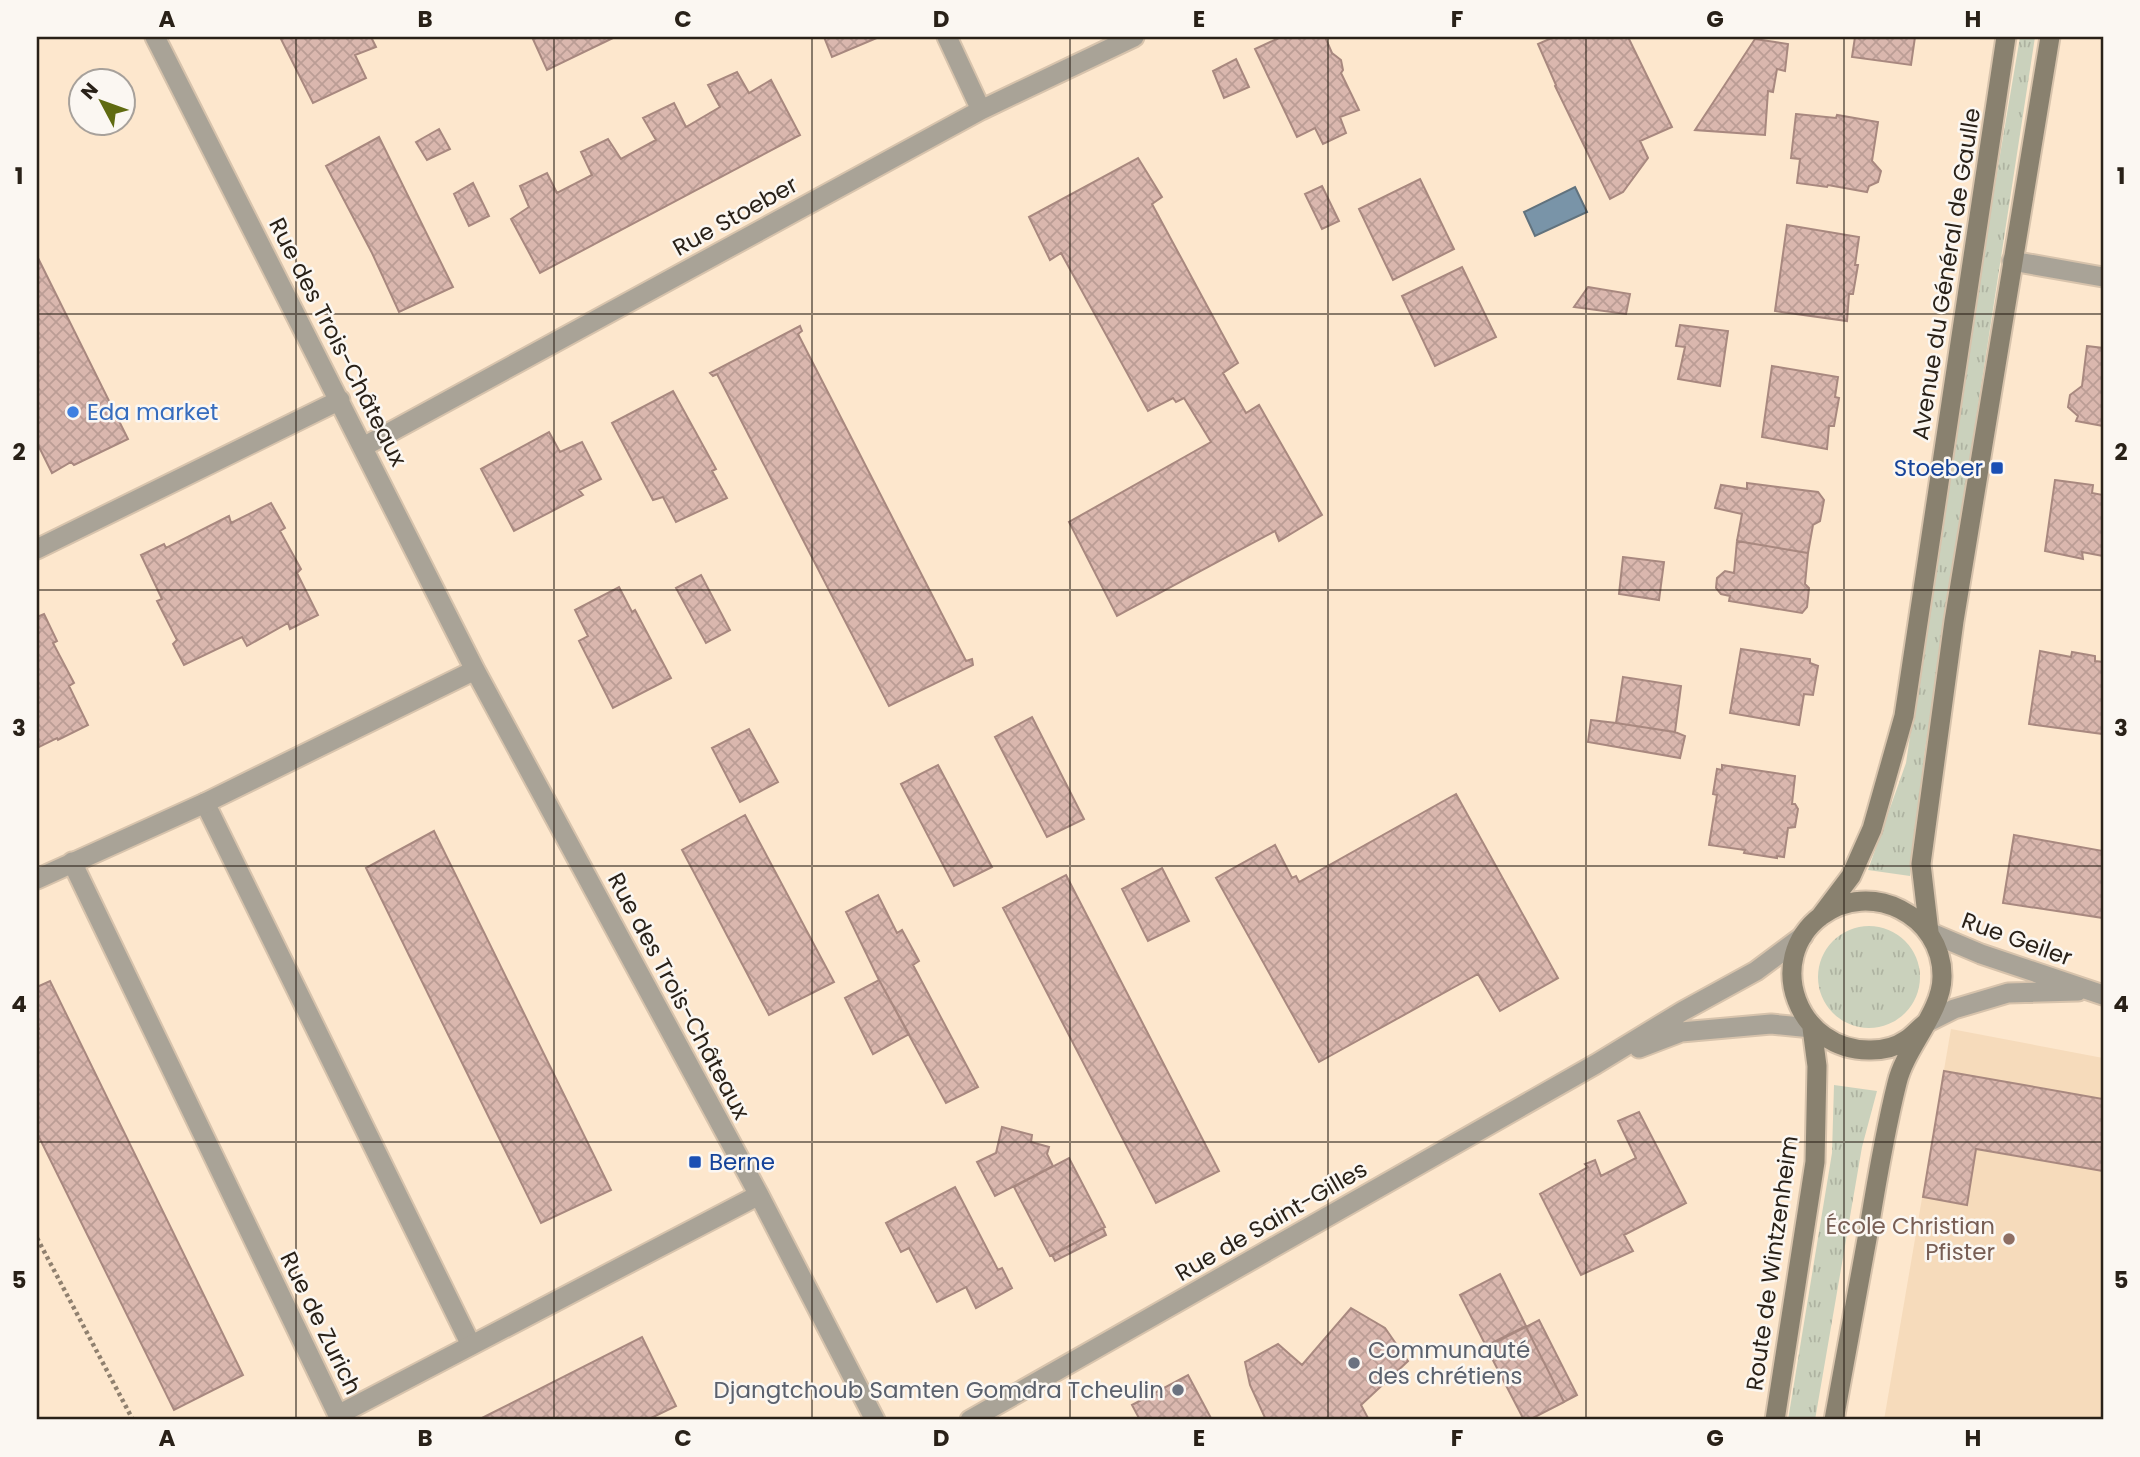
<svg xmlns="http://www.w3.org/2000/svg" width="2140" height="1457" font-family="Poppins,sans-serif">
	<defs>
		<pattern id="grass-tufts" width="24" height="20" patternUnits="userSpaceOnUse" patternTransform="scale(1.75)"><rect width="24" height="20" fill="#cad1bc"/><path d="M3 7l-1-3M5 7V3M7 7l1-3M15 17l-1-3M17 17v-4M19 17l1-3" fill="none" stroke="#aeb3a1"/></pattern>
		<pattern id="building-cross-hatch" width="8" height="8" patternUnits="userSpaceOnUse" patternTransform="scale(1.75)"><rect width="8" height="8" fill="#dab7ae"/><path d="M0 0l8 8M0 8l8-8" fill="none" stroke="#bb9d95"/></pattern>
	</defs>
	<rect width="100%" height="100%" fill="#fde7cd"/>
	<path fill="#f6dbbb" d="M 1951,1029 L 2103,1058 L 2103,1420 L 1884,1420 Z"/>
	<path fill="url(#grass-tufts)" d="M 2020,37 L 2035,37 L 1925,750 L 1910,876 L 1868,870 L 1906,763 L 1981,267 Z
		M1818 977a51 51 0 1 1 102 0a51 51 0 1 1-102 0Z
		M 1834,1085 L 1877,1091 L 1862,1147 L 1815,1420 L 1788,1420 L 1832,1153 Z"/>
	<path fill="#7994a8" stroke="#61727d" stroke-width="2" d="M 1575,187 L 1587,212 L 1535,236 L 1524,212 Z"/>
	<path fill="url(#building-cross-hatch)" stroke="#a8887f" stroke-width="2" d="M 280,37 L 371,37 L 376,47 L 355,55 L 366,78 L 313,103 Z
		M 532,37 L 615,37 L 547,70 Z
		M 824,37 L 879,37 L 832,57 Z
		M 1281,37 L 1325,37 L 1332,53 L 1341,60 L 1343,70 L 1341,73 L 1359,110 L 1340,117 L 1346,133 L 1323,144 L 1315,128 L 1297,137 L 1255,49 Z
		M 1554,37 L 1628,37 L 1672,127 L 1640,141 L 1648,158 L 1623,192 L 1610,199 L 1555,86 L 1556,85 L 1538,44 Z
		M 1855,37 L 1915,37 L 1911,65 L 1852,57 Z
		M 1755,39 L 1788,44 L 1785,71 L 1777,69 L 1773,92 L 1768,91 L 1765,135 L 1695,130 Z
		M 1236,59 L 1249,87 L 1224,98 L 1213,71 Z
		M 737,72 L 749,93 L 771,80 L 800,135 L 540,273 L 511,219 L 529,207 L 520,186 L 547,173 L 557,193 L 592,175 L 581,152 L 608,139 L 621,159 L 656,140 L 643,118 L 674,103 L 686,127 L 720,107 L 708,85 Z
		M 1796,114 L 1836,118 L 1837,115 L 1878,122 L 1872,161 L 1881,171 L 1878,182 L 1869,186 L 1867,192 L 1828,185 L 1827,187 L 1797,183 L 1800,159 L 1791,158 Z
		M 439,129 L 450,149 L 427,160 L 416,142 Z
		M 379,137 L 453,287 L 399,312 L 372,253 L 326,166 Z
		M 1138,158 L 1162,197 L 1152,204 L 1238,363 L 1223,373 L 1246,413 L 1259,405 L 1322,515 L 1279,541 L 1275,531 L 1117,616 L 1069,522 L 1211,442 L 1184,398 L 1176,402 L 1173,398 L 1148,411 L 1061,253 L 1050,260 L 1029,217 Z
		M 1420,179 L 1454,249 L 1393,280 L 1359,209 Z
		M 473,183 L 489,216 L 469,226 L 454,194 Z
		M 1322,186 L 1339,221 L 1322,229 L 1305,194 Z
		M 1787,225 L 1859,237 L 1855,265 L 1858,265 L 1853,294 L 1849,294 L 1847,321 L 1775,311 Z
		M 37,256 L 128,439 L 74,465 L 71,462 L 52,473 L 37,443 Z
		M 1462,267 L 1496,337 L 1435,366 L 1402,296 Z
		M 1588,287 L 1630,294 L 1626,314 L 1574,307 Z
		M 1680,325 L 1728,331 L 1720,386 L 1678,379 L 1685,347 L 1676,346 Z
		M 800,326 L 802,331 L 798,334 L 966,661 L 972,659 L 973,665 L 889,706 L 717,374 L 713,376 L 710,373 Z
		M 2087,346 L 2103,348 L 2103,426 L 2076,421 L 2078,416 L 2068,407 L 2070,395 L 2082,386 Z
		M 1772,366 L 1838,377 L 1835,397 L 1839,398 L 1834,426 L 1829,426 L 1827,449 L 1762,437 Z
		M 673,391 L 716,469 L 712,471 L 727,498 L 676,522 L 663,497 L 653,500 L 612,423 Z
		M 549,432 L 560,452 L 582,442 L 601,479 L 579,490 L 583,495 L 514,531 L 481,469 Z
		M 2055,480 L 2093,485 L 2092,493 L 2103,495 L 2103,556 L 2082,552 L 2083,559 L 2045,551 Z
		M 1747,483 L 1818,492 L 1824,500 L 1820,521 L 1813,525 L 1808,553 L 1737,541 L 1742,514 L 1715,508 L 1721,485 L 1747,489 Z
		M 271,503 L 285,528 L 280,531 L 301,569 L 297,573 L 318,615 L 290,629 L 288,623 L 247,646 L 242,637 L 184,665 L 173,644 L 177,640 L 157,601 L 162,599 L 141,555 L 164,544 L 166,548 L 229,516 L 231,523 Z
		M 1737,541 L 1808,553 L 1805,584 L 1809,588 L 1807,607 L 1802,613 L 1729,601 L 1730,596 L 1721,594 L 1716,588 L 1717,578 L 1725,571 L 1734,573 Z
		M 1623,557 L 1664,562 L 1659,600 L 1619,594 Z
		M 701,575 L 730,630 L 706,643 L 676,588 Z
		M 619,587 L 632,612 L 635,610 L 671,678 L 613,708 L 579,641 L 588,636 L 575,610 Z
		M 44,614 L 57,641 L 53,643 L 74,683 L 69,686 L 88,725 L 58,740 L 57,738 L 37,748 L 37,617 Z
		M 1741,649 L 1810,659 L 1810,663 L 1818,666 L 1813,695 L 1804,694 L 1799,725 L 1730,713 Z
		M 2040,651 L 2071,657 L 2072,652 L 2095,656 L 2095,661 L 2103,662 L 2103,734 L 2029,724 Z
		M 1623,677 L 1681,686 L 1675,732 L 1616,723 Z
		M 1032,717 L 1084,819 L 1047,837 L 995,737 Z
		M 1591,720 L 1616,723 L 1675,732 L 1685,736 L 1680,758 L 1588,742 Z
		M 749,729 L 778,782 L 740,802 L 712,748 Z
		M 938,765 L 992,867 L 954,886 L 901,784 Z
		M 1722,765 L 1795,776 L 1792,804 L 1795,804 L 1798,809 L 1795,827 L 1788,828 L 1784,857 L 1777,856 L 1777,858 L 1744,853 L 1745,850 L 1709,845 L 1717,795 L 1713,794 L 1717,769 L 1722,770 Z
		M 1456,794 L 1558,978 L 1500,1011 L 1478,974 L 1319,1062 L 1216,878 L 1275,845 L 1292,878 L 1296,876 L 1299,882 Z
		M 745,815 L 834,982 L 769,1015 L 682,850 Z
		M 434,831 L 611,1190 L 541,1223 L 366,868 Z
		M 2014,835 L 2103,851 L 2103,918 L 2003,903 Z
		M 1162,868 L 1189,921 L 1148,941 L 1122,889 Z
		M 1066,875 L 1219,1171 L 1156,1203 L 1003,908 Z
		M 878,895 L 897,933 L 902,930 L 919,961 L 913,965 L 978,1087 L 946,1103 L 879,980 L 846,912 Z
		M 879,980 L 909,1034 L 873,1054 L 845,998 Z
		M 50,981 L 243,1375 L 174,1410 L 37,1133 L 37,1030 L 39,1029 L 37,1024 L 37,987 Z
		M 1944,1071 L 2103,1099 L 2103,1171 L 1976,1149 L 1967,1205 L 1923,1197 Z
		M 1639,1112 L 1686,1203 L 1624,1235 L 1633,1251 L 1581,1275 L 1540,1194 L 1588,1167 L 1585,1164 L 1595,1160 L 1601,1176 L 1636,1158 L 1618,1121 Z
		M 1002,1127 L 1032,1135 L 1031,1142 L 1049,1147 L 1047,1154 L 1053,1166 L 995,1196 L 977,1162 L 996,1153 Z
		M 1069,1158 L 1105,1227 L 1050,1256 L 1014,1187 Z
		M 955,1187 L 998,1270 L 1002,1268 L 1012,1288 L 976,1308 L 966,1287 L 937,1302 L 909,1248 L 901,1252 L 886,1223 Z
		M 1103,1228 L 1106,1235 L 1055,1261 L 1052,1255 Z
		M 1500,1274 L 1526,1326 L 1486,1346 L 1460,1295 Z
		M 1351,1308 L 1385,1328 L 1408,1361 L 1361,1405 L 1369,1420 L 1266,1420 L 1250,1385 L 1245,1362 L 1278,1344 L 1302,1365 Z
		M 1539,1320 L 1577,1395 L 1564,1402 L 1526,1327 Z
		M 1526,1327 L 1564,1402 L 1529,1420 L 1524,1420 L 1486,1347 Z
		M 642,1337 L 676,1406 L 647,1420 L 478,1420 Z
		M 1188,1375 L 1212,1420 L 1140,1420 L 1132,1405 Z"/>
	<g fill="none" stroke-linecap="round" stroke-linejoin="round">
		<g stroke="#d7c3ac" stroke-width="23">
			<path id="service" d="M 205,803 L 471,1345"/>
		</g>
		<g stroke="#d7c3ac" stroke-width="23">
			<path id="minor" d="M 155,37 L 475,670 L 759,1195 L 875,1420
				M 947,37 L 981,110
				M 2012,261 L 2103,277
				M 363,447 L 981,110 L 1134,37
				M 37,549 L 340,400
				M 72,862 L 338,1415 L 759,1195
				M 37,879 L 205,803 L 475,670
				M 1929,932 L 1981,954 L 2103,995
				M 1926,1023 L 1954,1009 L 2008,993 L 2078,991
				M 1639,1048 L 1681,1032 L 1771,1024 L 1812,1028
				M 970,1420 L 1596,1064 L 1683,1011 L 1756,971 L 1803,936"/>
		</g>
		<g stroke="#d7c3ac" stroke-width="23">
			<path id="secondary" d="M 1820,917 L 1851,876 L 1872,829 L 1904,716 L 2006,37
				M 1929,932 L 1921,864 L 1954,621 L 2050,37
				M 1775,1420 L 1815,1162 L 1817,1066 L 1812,1028
				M 1834,1420 C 1846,1356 1857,1292 1869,1228 C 1877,1179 1885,1131 1897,1083 C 1905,1048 1942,1012 1942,977 C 1943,915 1870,879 1821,916 C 1763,960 1798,1052 1871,1050 C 1882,1050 1896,1047 1906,1040 C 1913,1036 1919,1028 1926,1023"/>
		</g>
		<path stroke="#8f806f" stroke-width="4.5" stroke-dasharray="3.5 3.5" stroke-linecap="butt" d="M 37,1238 L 133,1420"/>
		<use href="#service" stroke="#a9a397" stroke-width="19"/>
		<use href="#minor" stroke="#a9a397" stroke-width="19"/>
		<use href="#secondary" stroke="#89816f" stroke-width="19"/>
	</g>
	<path fill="none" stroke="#292118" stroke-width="2" stroke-opacity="0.55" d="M 296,37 L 296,1420M 554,37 L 554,1420M 812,37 L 812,1420M 1070,37 L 1070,1420M 1328,37 L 1328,1420M 1586,37 L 1586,1420M 1844,37 L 1844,1420M 37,314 L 2103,314M 37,590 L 2103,590M 37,866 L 2103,866M 37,1142 L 2103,1142"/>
	<circle fill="#3f7fe0" stroke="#fbf7f2" stroke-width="2.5" cx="73" cy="412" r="7"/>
	<g fill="#1a4fb4" stroke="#fbf7f2" stroke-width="2.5">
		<rect x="1990" y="461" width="14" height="14" rx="3.5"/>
		<rect x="688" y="1155" width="14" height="14" rx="3.5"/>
	</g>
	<circle fill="#8d6e63" stroke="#fbf7f2" stroke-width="2.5" cx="2009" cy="1239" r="7"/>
	<g fill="#6b7280" stroke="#fbf7f2" stroke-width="2.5">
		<circle cx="1354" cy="1363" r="7"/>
		<circle cx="1178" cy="1390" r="7"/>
	</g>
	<g text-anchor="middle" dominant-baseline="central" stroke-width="5" stroke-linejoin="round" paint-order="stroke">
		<g font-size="23" fill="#292118" stroke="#fbf7f2">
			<text transform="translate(735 216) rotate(-29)">Rue Stoeber</text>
			<text transform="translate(1946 274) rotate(-81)">Avenue du Général de Gaulle</text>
			<text transform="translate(338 342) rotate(63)">Rue des Trois-Châteaux</text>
			<text transform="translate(2017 939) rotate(20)">Rue Geiler</text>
			<text transform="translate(679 996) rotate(62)">Rue des Trois-Châteaux</text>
			<text transform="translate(1271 1221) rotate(-30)">Rue de Saint-Gilles</text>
			<text transform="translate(1772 1263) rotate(-82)">Route de Wintzenheim</text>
			<text transform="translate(321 1323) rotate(64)">Rue de Zurich</text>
		</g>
		<g font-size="23" fill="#366cbe" stroke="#fbf7f2" text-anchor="start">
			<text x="87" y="412">Eda market</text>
		</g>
		<g font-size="23" fill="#164399" stroke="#fbf7f2" text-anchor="end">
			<text x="1983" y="468">Stoeber</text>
			<text x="709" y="1162" text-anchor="start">Berne</text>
		</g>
		<g font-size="23" fill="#785e54" stroke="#fbf7f2" text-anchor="end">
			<text x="1995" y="1226">École Christian<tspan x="1995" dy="26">Pfister</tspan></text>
		</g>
		<g font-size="23" fill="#5b616d" stroke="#fbf7f2" text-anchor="start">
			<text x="1368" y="1350">Communauté<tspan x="1368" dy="26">des chrétiens</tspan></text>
			<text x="1164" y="1390" text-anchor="end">Djangtchoub Samten Gomdra Tcheulin</text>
		</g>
	</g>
	<rect width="2140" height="1457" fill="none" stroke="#fbf7f2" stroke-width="77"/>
	<g transform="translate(102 102) rotate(311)"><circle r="33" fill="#fbf7f2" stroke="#a7a19b" stroke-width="2"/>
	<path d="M0-5L12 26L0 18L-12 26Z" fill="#606b11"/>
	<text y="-10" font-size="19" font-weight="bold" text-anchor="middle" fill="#292118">N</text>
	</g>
	<rect x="38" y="38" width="2064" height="1380" fill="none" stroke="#292118" stroke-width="2.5"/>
	<g font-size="23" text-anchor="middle" font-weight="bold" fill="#292118">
		<text x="167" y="27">A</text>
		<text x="425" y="27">B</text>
		<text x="683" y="27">C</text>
		<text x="941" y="27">D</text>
		<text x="1199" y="27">E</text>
		<text x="1457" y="27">F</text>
		<text x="1715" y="27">G</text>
		<text x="1973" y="27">H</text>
		<text x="19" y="184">1</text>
		<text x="2121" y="184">1</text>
		<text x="19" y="460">2</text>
		<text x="2121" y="460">2</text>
		<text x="19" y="736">3</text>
		<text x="2121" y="736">3</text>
		<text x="19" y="1012">4</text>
		<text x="2121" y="1012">4</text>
		<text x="19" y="1288">5</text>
		<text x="2121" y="1288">5</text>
		<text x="167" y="1446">A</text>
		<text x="425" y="1446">B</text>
		<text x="683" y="1446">C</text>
		<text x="941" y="1446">D</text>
		<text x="1199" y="1446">E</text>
		<text x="1457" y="1446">F</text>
		<text x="1715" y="1446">G</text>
		<text x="1973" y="1446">H</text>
	</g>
</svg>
